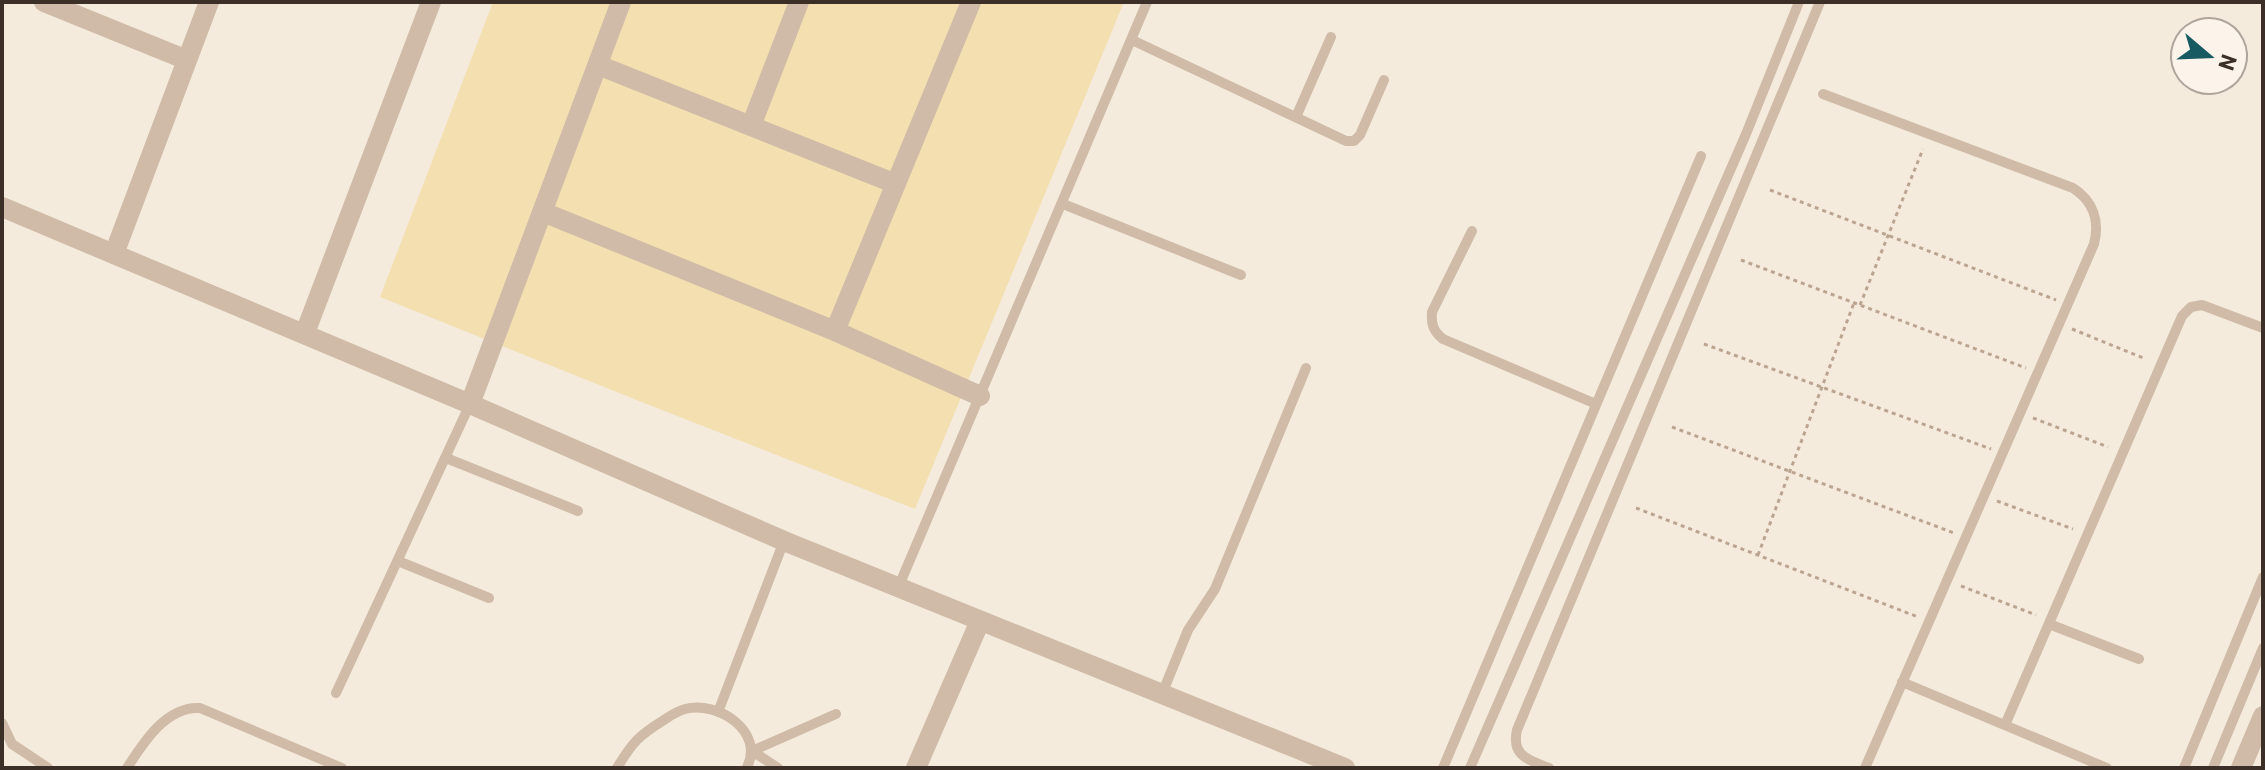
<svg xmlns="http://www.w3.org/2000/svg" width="2265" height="770" font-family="Barlow,sans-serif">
	<rect width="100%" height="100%" fill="#f5ebdd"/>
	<path fill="#f4dfb0" d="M 493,2 L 1124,2 L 915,509 L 639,401 L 380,297 Z"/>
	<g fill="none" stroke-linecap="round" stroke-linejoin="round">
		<path stroke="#bba591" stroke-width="3" stroke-dasharray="4 4" stroke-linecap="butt" d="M 1770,190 L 2056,300
			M 1741,260 L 2026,368
			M 1860,305 L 1923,149
			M 2072,329 L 2146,359
			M 1704,344 L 1991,449
			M 2033,418 L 2108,447
			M 1672,427 L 1954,533
			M 1997,501 L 2073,529
			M 1636,508 L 1918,617
			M 1758,555 L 1854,303
			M 1961,586 L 2036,615"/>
		<path stroke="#cfbba7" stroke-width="10" d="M 1132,40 L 1346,141 L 1354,141 L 1360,135 L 1384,80
			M 1823,94 L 2073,188 C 2093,201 2100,221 2094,244 L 1865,768
			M 1296,117 L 1331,37
			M 1063,204 L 1241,275
			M 1472,231 L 1432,312 C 1431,324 1433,331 1443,339 L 1596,404
			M 446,458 L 578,511
			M 398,561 L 489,598
			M 898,588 L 1147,2
			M 2049,624 L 2139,659
			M 1902,682 L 2107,768
			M 336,693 L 470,404
			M 1162,694 L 1188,630 L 1215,589 L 1306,368
			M 718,712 L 784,541
			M 2,723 L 12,744 L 48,768
			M 2005,725 L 2182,316 L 2191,307 L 2202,305 L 2263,328
			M 752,751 L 836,714
			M 752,751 L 778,768
			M 127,768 C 143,743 166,706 200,708 L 342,768
			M 617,768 C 632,743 638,736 664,720 C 670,716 677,711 685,709 C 718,700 765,732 747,767
			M 1443,768 L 1701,156
			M 1470,768 L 1746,134 L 1799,2
			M 1549,768 C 1529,760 1511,756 1517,730 L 1820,2
			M 2184,768 L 2263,577
			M 2213,768 L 2263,648"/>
		<path stroke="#cfbba7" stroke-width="20" d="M 44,2 L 187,60
			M 598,65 L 896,184
			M 751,126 L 799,2
			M 543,212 L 835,331 L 980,396
			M 114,254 L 209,2
			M 835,331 L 971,2
			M 470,404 L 621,2
			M 916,768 L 980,621
			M 2241,768 L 2263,716"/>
		<path stroke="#cfbba7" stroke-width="20" d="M 2,207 L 470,404 L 784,541 L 1345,768
			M 305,333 L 431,2"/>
	</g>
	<rect width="2265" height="770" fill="none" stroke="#3b2f28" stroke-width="8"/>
	<g transform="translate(2209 56) rotate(109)"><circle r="38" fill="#fcf4ea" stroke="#afa59c" stroke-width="2"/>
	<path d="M0-6L14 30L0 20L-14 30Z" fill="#185a62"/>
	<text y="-12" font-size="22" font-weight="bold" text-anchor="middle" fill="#3b2f28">N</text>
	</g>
</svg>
